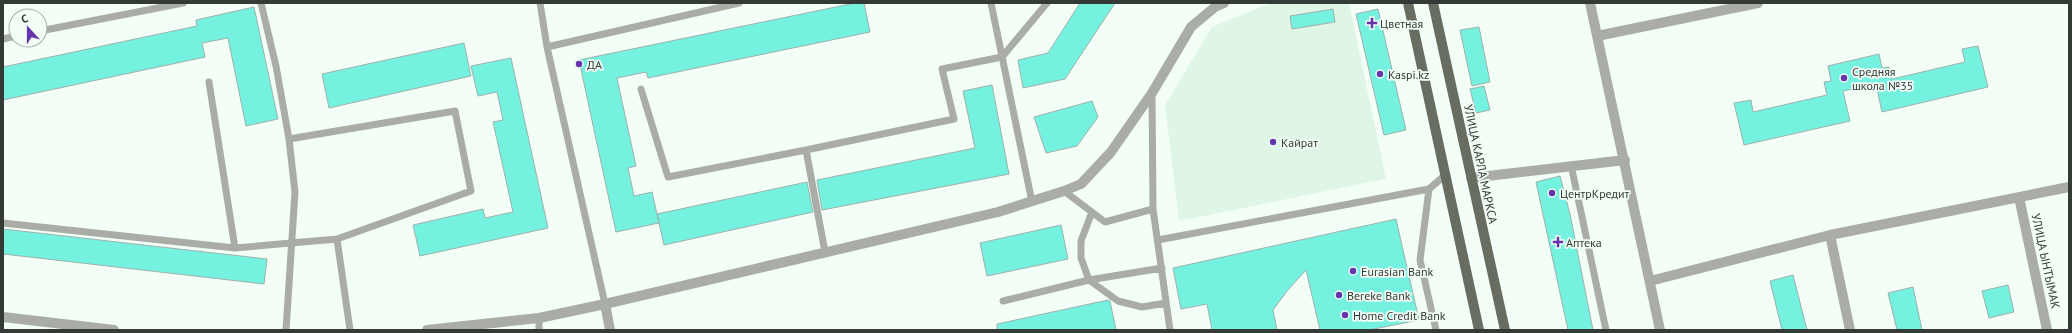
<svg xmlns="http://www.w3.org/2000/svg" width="2072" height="333" font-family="'PT Sans',sans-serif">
	<rect width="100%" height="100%" fill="#f2fef6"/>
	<path fill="#dff6e6" d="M 1271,3 L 1349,3 L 1386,179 L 1179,221 L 1165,105 L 1212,27 Z"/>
	<path fill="#75f1e0" stroke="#9eb1ae" d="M 855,3 L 864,3 L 870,32 L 648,78 L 646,72 L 617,78 L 636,166 L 628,168 L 634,196 L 652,192 L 659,223 L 616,232 L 579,60 Z
		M 1080,3 L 1115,3 L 1065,79 L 1023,88 L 1018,60 L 1048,53 Z
		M 254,7 L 278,119 L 246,126 L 228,38 L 202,43 L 205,57 L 3,100 L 3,67 L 197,26 L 196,20 Z
		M 1333,9 L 1335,22 L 1292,29 L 1290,16 Z
		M 1378,9 L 1406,130 L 1384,135 L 1356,14 Z
		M 1479,27 L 1490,82 L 1472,86 L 1460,30 Z
		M 464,43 L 471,76 L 329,108 L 322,74 Z
		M 1978,46 L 1988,87 L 1882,112 L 1876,84 L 1843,91 L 1850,121 L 1744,145 L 1734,103 L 1751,100 L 1753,112 L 1827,95 L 1824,82 L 1831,81 L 1828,66 L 1879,54 L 1882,68 L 1889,67 L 1892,79 L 1965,62 L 1962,49 Z
		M 511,58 L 548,228 L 420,256 L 413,225 L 483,209 L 485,218 L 513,212 L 493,122 L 503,120 L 497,92 L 478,96 L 471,66 Z
		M 992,85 L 1009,174 L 822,210 L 817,180 L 975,148 L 963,91 Z
		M 1484,86 L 1490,110 L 1476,113 L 1470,89 Z
		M 1092,101 L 1098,117 L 1077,146 L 1046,153 L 1034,117 Z
		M 1560,176 L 1570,214 L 1593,330 L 1568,330 L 1536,182 Z
		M 807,182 L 813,212 L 664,245 L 657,214 Z
		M 1396,219 L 1419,320 L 1369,330 L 1320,330 L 1306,270 L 1287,291 L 1273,310 L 1277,330 L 1212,330 L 1207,304 L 1181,309 L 1173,268 Z
		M 1061,225 L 1068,259 L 987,276 L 980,243 Z
		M 3,229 L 267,259 L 264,284 L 3,254 Z
		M 1793,275 L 1807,330 L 1782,330 L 1770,281 Z
		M 2008,285 L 2014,312 L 1989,318 L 1982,291 Z
		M 1913,287 L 1922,330 L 1897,330 L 1888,293 Z
		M 1108,300 L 1110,301 L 1116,330 L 997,330 L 997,324 Z"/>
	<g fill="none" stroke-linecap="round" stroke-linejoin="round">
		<path stroke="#aaada7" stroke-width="7" d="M 261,3 L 276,66 L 289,139 L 295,192 L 286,330
			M 540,3 L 547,47
			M 991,3 L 1032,202
			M 40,31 L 183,3
			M 3,39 L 16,36
			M 209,82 L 235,248
			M 641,89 L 668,177 L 806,150
			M 1152,93 L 1153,209 L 1170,330
			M 289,139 L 455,111 L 471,191 L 337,239 L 350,330
			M 1571,165 L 1606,330
			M 1429,189 L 1420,260 L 1436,330
			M 1064,191 L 1105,222 L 1153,209
			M 1092,212 L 1081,241 L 1081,258 L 1089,280 L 1118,301 L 1142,307 L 1166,303
			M 3,223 L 235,248 L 337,239
			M 1158,240 L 1429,189 L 1444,176
			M 825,252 L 806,150 L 954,119 L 942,69 L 1002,57 L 1047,3
			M 1003,301 L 1089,280 L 1162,268
			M 605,304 L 547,47 L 739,3
			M 539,318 L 539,330"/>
		<path stroke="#aaada7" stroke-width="10" d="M 1590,3 L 1660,330
			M 1597,36 L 1758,3
			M 1471,178 L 1625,160
			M 2019,197 L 2047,330
			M 1830,235 L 1850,330
			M 1650,281 L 1830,235 L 2069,187
			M 605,304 L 610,330
			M 3,317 L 114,330
			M 427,330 L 539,318 L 605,304 L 998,212 L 1064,191 L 1081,184 L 1111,152 L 1152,93 L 1191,27 L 1215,7 L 1224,3"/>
		<path stroke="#686d62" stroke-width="10" d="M 1408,3 L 1479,330
			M 1433,3 L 1505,330"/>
	</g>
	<g fill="#6535ac" stroke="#f2fef6" stroke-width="1.5">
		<path d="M1370 17h4v4h4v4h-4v4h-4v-4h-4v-4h4z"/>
		<circle cx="579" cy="64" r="4"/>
		<circle cx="1380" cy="74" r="4"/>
		<circle cx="1844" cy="78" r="4"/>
		<circle cx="1273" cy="142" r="4"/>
		<circle cx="1552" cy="193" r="4"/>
		<path d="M1556 236h4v4h4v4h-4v4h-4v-4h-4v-4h4z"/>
		<circle cx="1353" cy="271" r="4"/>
		<circle cx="1339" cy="295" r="4"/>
		<circle cx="1345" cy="315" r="4"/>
	</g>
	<g text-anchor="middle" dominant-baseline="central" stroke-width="3.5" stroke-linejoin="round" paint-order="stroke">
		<g font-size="12" fill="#343a36" stroke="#f2fef6" text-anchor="start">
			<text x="1380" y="23">Цветная</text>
			<text x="587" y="64">ДА</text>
			<text x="1852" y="71">Средняя<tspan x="1852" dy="14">школа №35</tspan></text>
			<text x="1388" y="74">Kaspi.kz</text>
			<text x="1281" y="142">Кайрат</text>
			<text x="1560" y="193">ЦентрКредит</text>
			<text x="1566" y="242">Аптека</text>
			<text x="1361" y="271">Eurasian Bank</text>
			<text x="1347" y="295">Bereke Bank</text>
			<text x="1353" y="315">Home Credit Bank</text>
		</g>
		<g font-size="12" fill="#343a36" stroke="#f2fef6">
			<text transform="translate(1481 164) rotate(78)">УЛИЦА КАРЛА МАРКСА</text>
			<text transform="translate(2046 261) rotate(78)">УЛИЦА ЫНТЫМАК</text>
		</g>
	</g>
	<rect width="2072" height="333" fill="none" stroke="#343a36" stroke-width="8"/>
	<g transform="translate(28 28) rotate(339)"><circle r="19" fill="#f2fef6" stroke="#a6b0a9"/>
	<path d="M0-3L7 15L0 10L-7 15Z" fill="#6535ac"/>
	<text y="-6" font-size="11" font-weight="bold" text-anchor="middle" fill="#343a36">С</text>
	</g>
</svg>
